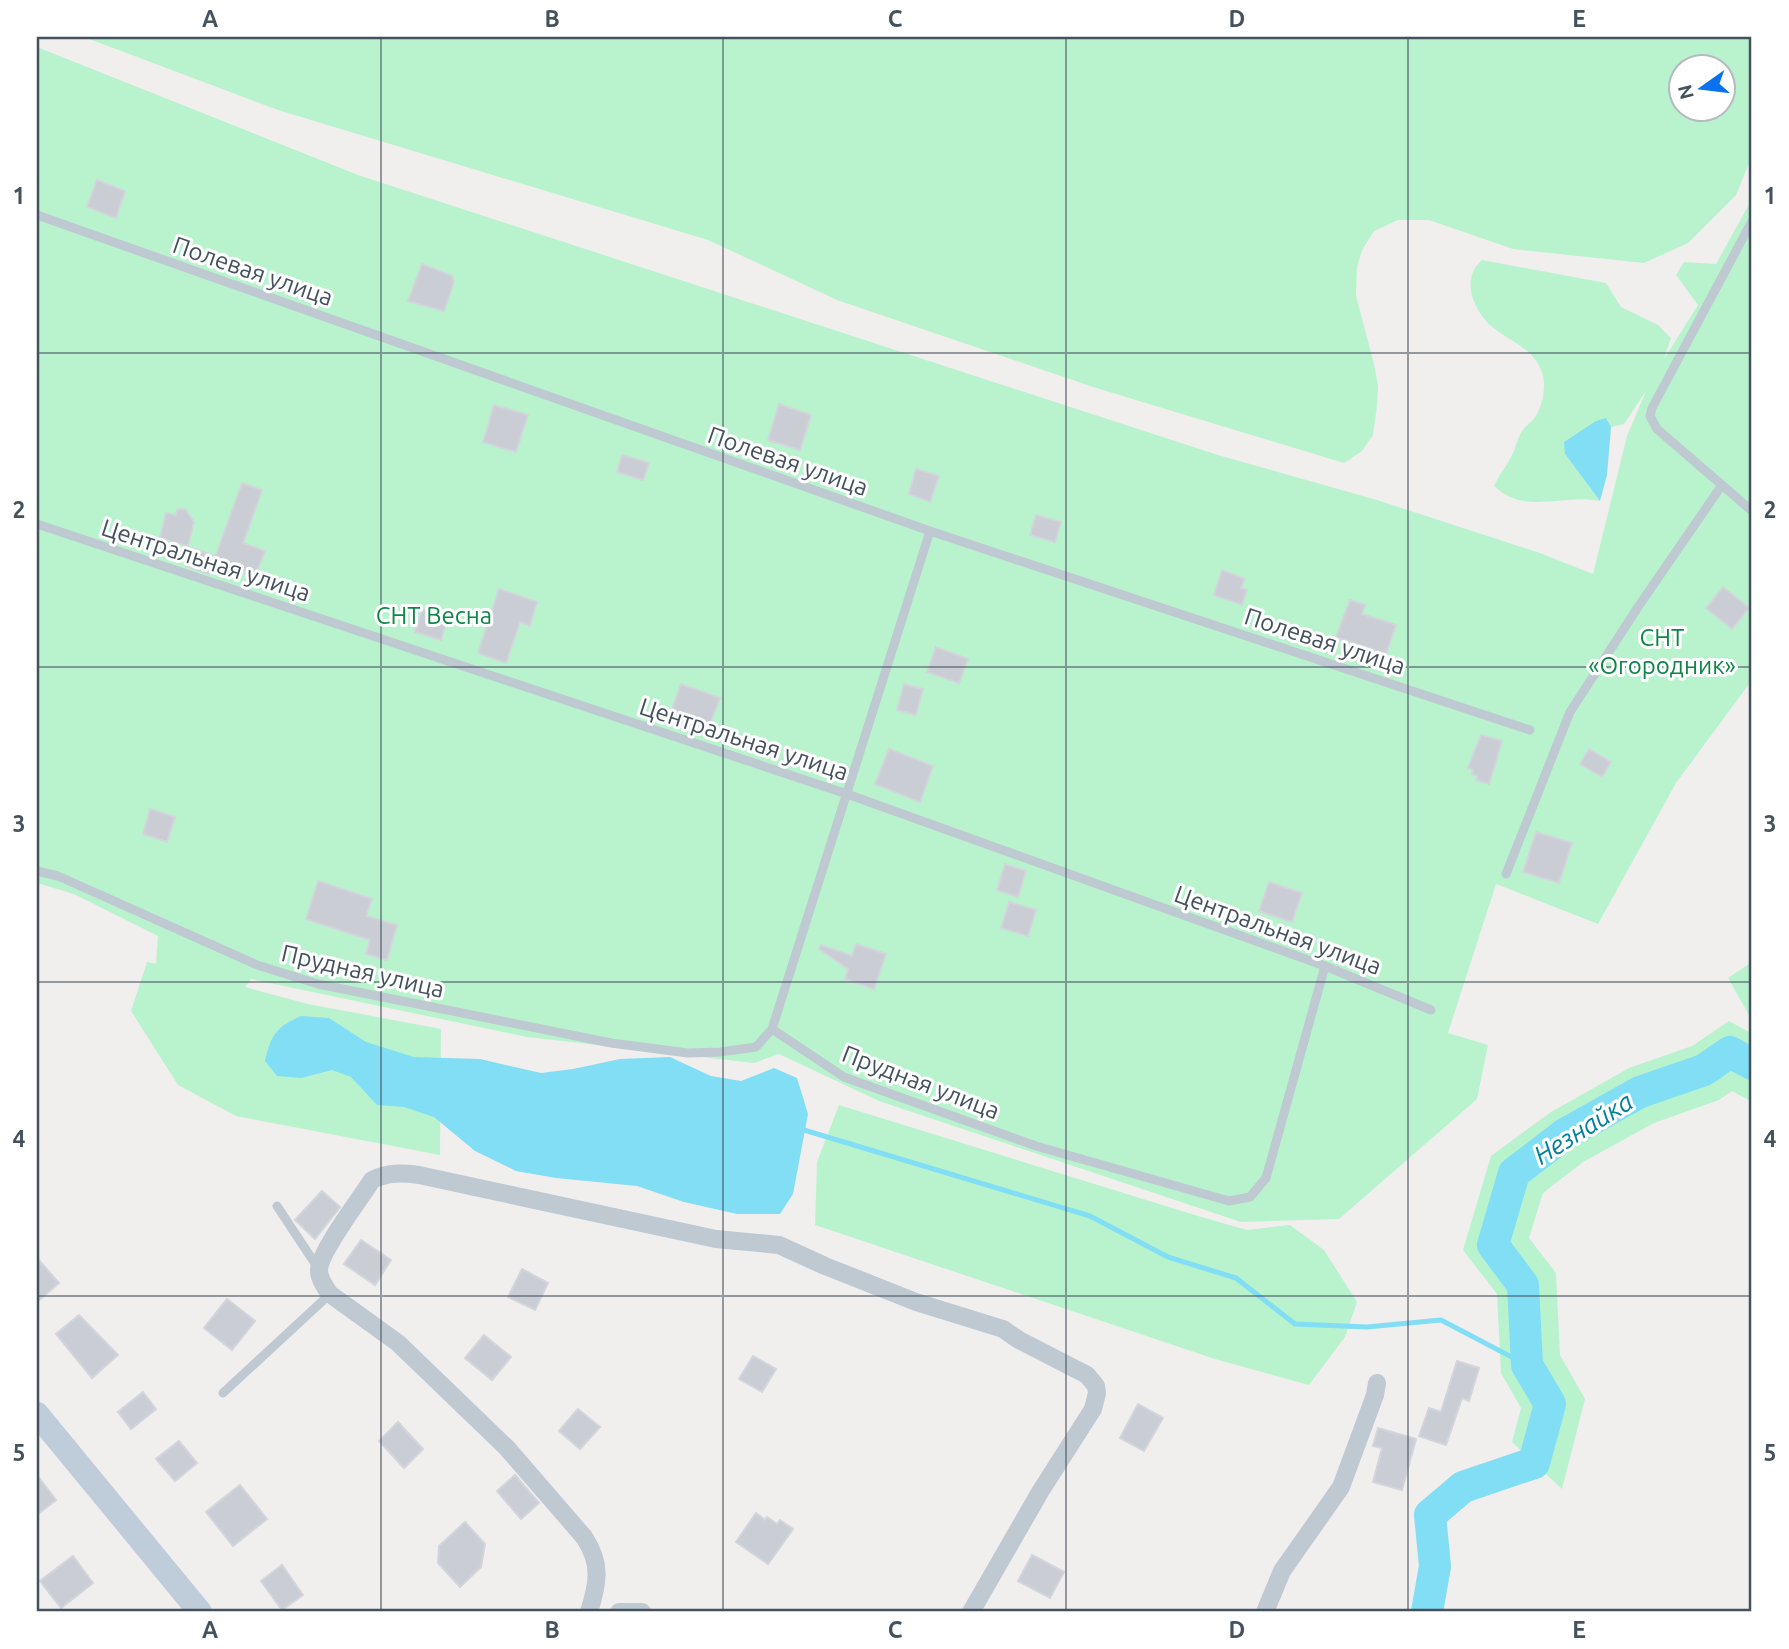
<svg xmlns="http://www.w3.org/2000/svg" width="1789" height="1649" font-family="Ubuntu,sans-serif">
	<rect width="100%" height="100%" fill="#f1eeee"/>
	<path fill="#b9f3ce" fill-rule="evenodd" d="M 84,37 L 1752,37 L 1752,156 L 1736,195 L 1688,243 L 1644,263 L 1513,249 L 1429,220 L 1398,220 L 1374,231 L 1362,250 L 1357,267 L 1356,296 L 1374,364 L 1378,385 L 1377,406 L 1373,435 L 1362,451 L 1344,463 L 1093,387 L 837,300 L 708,240 L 278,110 ZM 1680,66 L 1722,66 L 1722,108 L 1680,108 Z
		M 37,47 L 358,175 L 1218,455 L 1377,500 L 1540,553 L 1593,574 L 1627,436 L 1646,391 L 1624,424 L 1611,427 L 1606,419 L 1596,421 L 1565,454 L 1600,501 C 1562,493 1526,516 1494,486 C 1499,474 1508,465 1513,453 C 1516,447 1517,439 1521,433 C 1524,427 1531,423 1535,417 C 1542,408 1546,387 1543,376 C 1536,348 1509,342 1490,325 C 1472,308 1461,278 1482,260 L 1606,283 L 1621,307 L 1658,325 L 1671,338 L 1664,359 L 1698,305 L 1676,275 L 1684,262 L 1716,264 L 1752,199 L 1752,680 L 1676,783 L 1598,924 L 1496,884 L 1448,1033 L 1488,1045 L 1477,1099 L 1339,1219 L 1241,1222 L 879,1101 L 779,1054 L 754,1063 L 527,1037 L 251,979 L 245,987 L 308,1004 L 441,1029 L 440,1155 L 236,1116 L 178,1085 L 131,1011 L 147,962 L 156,964 L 158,936 L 74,894 L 37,883 Z
		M 1752,962 L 1752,1102 L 1732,1091 L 1719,1100 L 1654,1123 L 1583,1162 L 1543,1193 L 1529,1238 L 1556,1273 L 1560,1355 L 1585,1399 L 1562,1489 L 1512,1442 L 1521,1408 L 1501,1373 L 1497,1294 L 1463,1250 L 1491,1156 L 1551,1112 L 1629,1068 L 1692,1046 L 1729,1021 L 1751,1033 L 1750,1017 L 1728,978 Z
		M 839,1105 L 1198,1216 L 1247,1230 L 1290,1225 L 1324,1250 L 1357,1302 L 1345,1337 L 1309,1385 L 1215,1359 L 815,1225 L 817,1162 Z"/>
	<path fill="#82def4" d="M 1606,418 L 1611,427 L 1607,475 L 1600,501 L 1565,454 L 1564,442 L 1596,421 Z
		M 301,1016 L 329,1018 L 366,1042 L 414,1057 L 480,1059 L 541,1073 L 573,1069 L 620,1059 L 670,1057 L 711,1076 L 741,1081 L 774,1068 L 797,1078 L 808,1114 L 793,1194 L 780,1214 L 737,1214 L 684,1202 L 637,1186 L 556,1178 L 516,1171 L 475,1151 L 434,1117 L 404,1107 L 377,1105 L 351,1077 L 332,1070 L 301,1078 L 277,1076 L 265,1061 C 271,1035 276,1027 301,1016 Z"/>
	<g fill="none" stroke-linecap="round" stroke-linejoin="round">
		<path stroke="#82def4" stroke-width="5" d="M 804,1130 L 1090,1216 L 1168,1257 L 1236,1278 L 1295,1324 L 1367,1327 L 1441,1320 L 1527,1365"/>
		<path stroke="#82def4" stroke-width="32" d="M 1427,1612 L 1435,1566 L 1430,1515 L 1463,1487 L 1534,1463 L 1550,1404 L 1527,1365 L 1523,1285 L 1493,1245 L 1514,1173 L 1565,1134 L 1640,1092 L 1704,1070 L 1730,1052 L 1752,1064"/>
	</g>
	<path fill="#cacdd4" stroke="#d2d5db" stroke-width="2" d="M 97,180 L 125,191 L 116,218 L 87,207 Z
		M 422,264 L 452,276 L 454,282 L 444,311 L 408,301 Z
		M 779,404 L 811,415 L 800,450 L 768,440 Z
		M 494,405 L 528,415 L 516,452 L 483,442 Z
		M 622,455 L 649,463 L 643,480 L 617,472 Z
		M 916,469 L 939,476 L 930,502 L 909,494 Z
		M 242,483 L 262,490 L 243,543 L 265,551 L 255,576 L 214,561 Z
		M 185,509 L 194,522 L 188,546 L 160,538 L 166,513 L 176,515 L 177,510 Z
		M 1036,515 L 1061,522 L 1055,542 L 1030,535 Z
		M 191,548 L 215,556 L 209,574 L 186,566 Z
		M 1222,570 L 1245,579 L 1241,588 L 1247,590 L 1242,605 L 1214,595 Z
		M 1723,587 L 1749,608 L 1732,629 L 1706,608 Z
		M 499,589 L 537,602 L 530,626 L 520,622 L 506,663 L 478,653 Z
		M 1350,600 L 1365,605 L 1362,614 L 1396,625 L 1386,654 L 1336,637 Z
		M 422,609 L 448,616 L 441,640 L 415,632 Z
		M 936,647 L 968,659 L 959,683 L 927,672 Z
		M 681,684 L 720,698 L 708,729 L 698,725 L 696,731 L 676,724 L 678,718 L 670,715 Z
		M 904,684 L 923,689 L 916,715 L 897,710 Z
		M 1481,735 L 1502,741 L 1489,784 L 1476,780 L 1477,776 L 1472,774 L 1473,770 L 1468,768 Z
		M 889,749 L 933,766 L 920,802 L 875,784 Z
		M 1589,749 L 1611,762 L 1602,777 L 1580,764 Z
		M 150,809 L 175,817 L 167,842 L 143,834 Z
		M 1536,832 L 1572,843 L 1559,883 L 1523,872 Z
		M 1005,864 L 1026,871 L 1018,897 L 997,890 Z
		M 318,881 L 372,899 L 366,916 L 397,925 L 387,960 L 366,954 L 370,940 L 306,919 Z
		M 1269,882 L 1302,893 L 1292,922 L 1259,911 Z
		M 1009,902 L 1036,910 L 1028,936 L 1001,928 Z
		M 856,944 L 886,954 L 874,989 L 845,979 L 848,969 L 819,949 L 821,945 L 852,956 Z
		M 322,1191 L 340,1207 L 315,1239 L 295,1220 Z
		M 361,1240 L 391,1260 L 375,1285 L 344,1264 Z
		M 37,1258 L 59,1283 L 37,1302 Z
		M 522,1269 L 548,1283 L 535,1310 L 508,1297 Z
		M 227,1299 L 255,1321 L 232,1350 L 204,1328 Z
		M 79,1315 L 118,1355 L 92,1378 L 56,1334 Z
		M 484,1335 L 511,1357 L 492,1380 L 465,1358 Z
		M 753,1356 L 776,1369 L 762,1392 L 739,1379 Z
		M 1457,1361 L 1479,1368 L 1469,1401 L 1462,1398 L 1446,1445 L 1419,1436 L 1429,1408 L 1441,1412 Z
		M 143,1392 L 156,1409 L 131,1429 L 118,1412 Z
		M 1138,1404 L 1163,1418 L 1144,1451 L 1120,1438 Z
		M 578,1409 L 600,1427 L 580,1449 L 559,1431 Z
		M 398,1422 L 423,1449 L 404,1468 L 379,1441 Z
		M 1378,1428 L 1416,1439 L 1402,1490 L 1373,1482 L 1382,1448 L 1373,1446 Z
		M 179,1441 L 197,1463 L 175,1481 L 156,1459 Z
		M 37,1475 L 56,1500 L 37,1515 Z
		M 515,1475 L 539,1503 L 521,1519 L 497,1491 Z
		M 240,1485 L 267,1519 L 233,1546 L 206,1512 Z
		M 756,1513 L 765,1520 L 767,1517 L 777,1524 L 780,1520 L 793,1529 L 768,1564 L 736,1542 Z
		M 465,1522 L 485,1544 L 481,1567 L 460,1587 L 438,1563 L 439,1546 Z
		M 1032,1555 L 1064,1572 L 1050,1598 L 1018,1581 Z
		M 73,1556 L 93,1583 L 61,1608 L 40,1581 Z
		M 282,1565 L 303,1595 L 282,1610 L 261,1581 Z"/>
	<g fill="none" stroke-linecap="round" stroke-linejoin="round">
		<path stroke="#bec9d2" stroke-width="9" d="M 37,215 L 930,531 L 1530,730
			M 1752,221 L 1652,408 L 1650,416 L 1657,429 L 1752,511
			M 37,524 L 847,794 L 1325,966 L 1431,1010
			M 37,871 L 58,876 L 257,965 L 318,984 L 611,1043 L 688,1053 L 720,1052 L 756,1047 L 772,1029 L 930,531
			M 1506,874 L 1570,712 L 1638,607 L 1722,485
			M 772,1029 L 844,1077 L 1036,1146 L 1229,1201 L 1250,1197 L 1266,1178 L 1325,966
			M 277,1206 L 318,1268
			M 223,1393 L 330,1294"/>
		<path stroke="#bec9d2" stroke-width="18" d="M 589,1612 C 598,1583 602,1564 584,1537 L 507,1448 L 398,1343 L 330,1294 C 325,1287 319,1279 319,1270 C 319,1252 361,1198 372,1180 C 388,1172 402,1173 419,1175 L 716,1239 L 779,1245 L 825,1266 L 916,1302 L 1003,1329 L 1019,1340 L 1087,1375 L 1096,1386 L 1097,1393 L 1093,1409 L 1040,1492 L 971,1612
			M 619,1612 L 642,1612
			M 1265,1612 L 1282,1571 L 1341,1487 L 1375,1395 L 1377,1383"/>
		<path stroke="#bfccd9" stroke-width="24" d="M 37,1414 L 200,1612"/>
	</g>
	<path fill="none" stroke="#45525e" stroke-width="2" stroke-opacity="0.55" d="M 381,37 L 381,1612M 723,37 L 723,1612M 1066,37 L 1066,1612M 1408,37 L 1408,1612M 37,353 L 1752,353M 37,667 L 1752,667M 37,982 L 1752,982M 37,1296 L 1752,1296"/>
	<g text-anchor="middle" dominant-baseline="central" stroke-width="6" stroke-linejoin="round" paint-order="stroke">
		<g font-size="24" fill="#45525e" stroke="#fff">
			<text transform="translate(253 271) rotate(19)">Полевая улица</text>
			<text transform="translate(788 461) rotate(19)">Полевая улица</text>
			<text transform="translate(206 560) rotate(18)">Центральная улица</text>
			<text transform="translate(1325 641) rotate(18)">Полевая улица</text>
			<text transform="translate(744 739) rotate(18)">Центральная улица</text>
			<text transform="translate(1278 930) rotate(20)">Центральная улица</text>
			<text transform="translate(363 971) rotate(13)">Прудная улица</text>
			<text transform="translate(921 1082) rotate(21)">Прудная улица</text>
		</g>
		<g font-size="24" fill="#0f8648" stroke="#fff">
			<text x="434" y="615">СНТ Весна</text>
			<text x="1662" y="637">СНТ<tspan x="1662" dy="28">«Огородник»</tspan></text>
		</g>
		<g font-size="26" font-style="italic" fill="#03809d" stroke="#fff">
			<text transform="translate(1583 1128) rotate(-32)">Незнайка</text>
		</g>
	</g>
	<rect width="1789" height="1649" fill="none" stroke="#ffffff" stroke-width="77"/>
	<g transform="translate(1702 88) rotate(256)"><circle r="33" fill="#ffffff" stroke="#b5babf" stroke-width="2"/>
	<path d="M0-5L12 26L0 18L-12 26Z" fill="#0972f1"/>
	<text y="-10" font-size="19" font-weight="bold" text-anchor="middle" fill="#45525e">N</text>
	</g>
	<rect x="38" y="38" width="1712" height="1572" fill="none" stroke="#45525e" stroke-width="2.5"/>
	<g font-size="23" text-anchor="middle" font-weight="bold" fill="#45525e">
		<text x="210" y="27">A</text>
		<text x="552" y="27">B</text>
		<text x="895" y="27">C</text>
		<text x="1237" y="27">D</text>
		<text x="1579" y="27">E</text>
		<text x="19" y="204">1</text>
		<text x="1770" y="204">1</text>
		<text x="19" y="518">2</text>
		<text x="1770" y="518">2</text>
		<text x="19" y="832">3</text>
		<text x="1770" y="832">3</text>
		<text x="19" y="1147">4</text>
		<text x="1770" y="1147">4</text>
		<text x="19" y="1461">5</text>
		<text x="1770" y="1461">5</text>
		<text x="210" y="1638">A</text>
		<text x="552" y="1638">B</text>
		<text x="895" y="1638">C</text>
		<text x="1237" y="1638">D</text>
		<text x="1579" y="1638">E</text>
	</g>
</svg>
